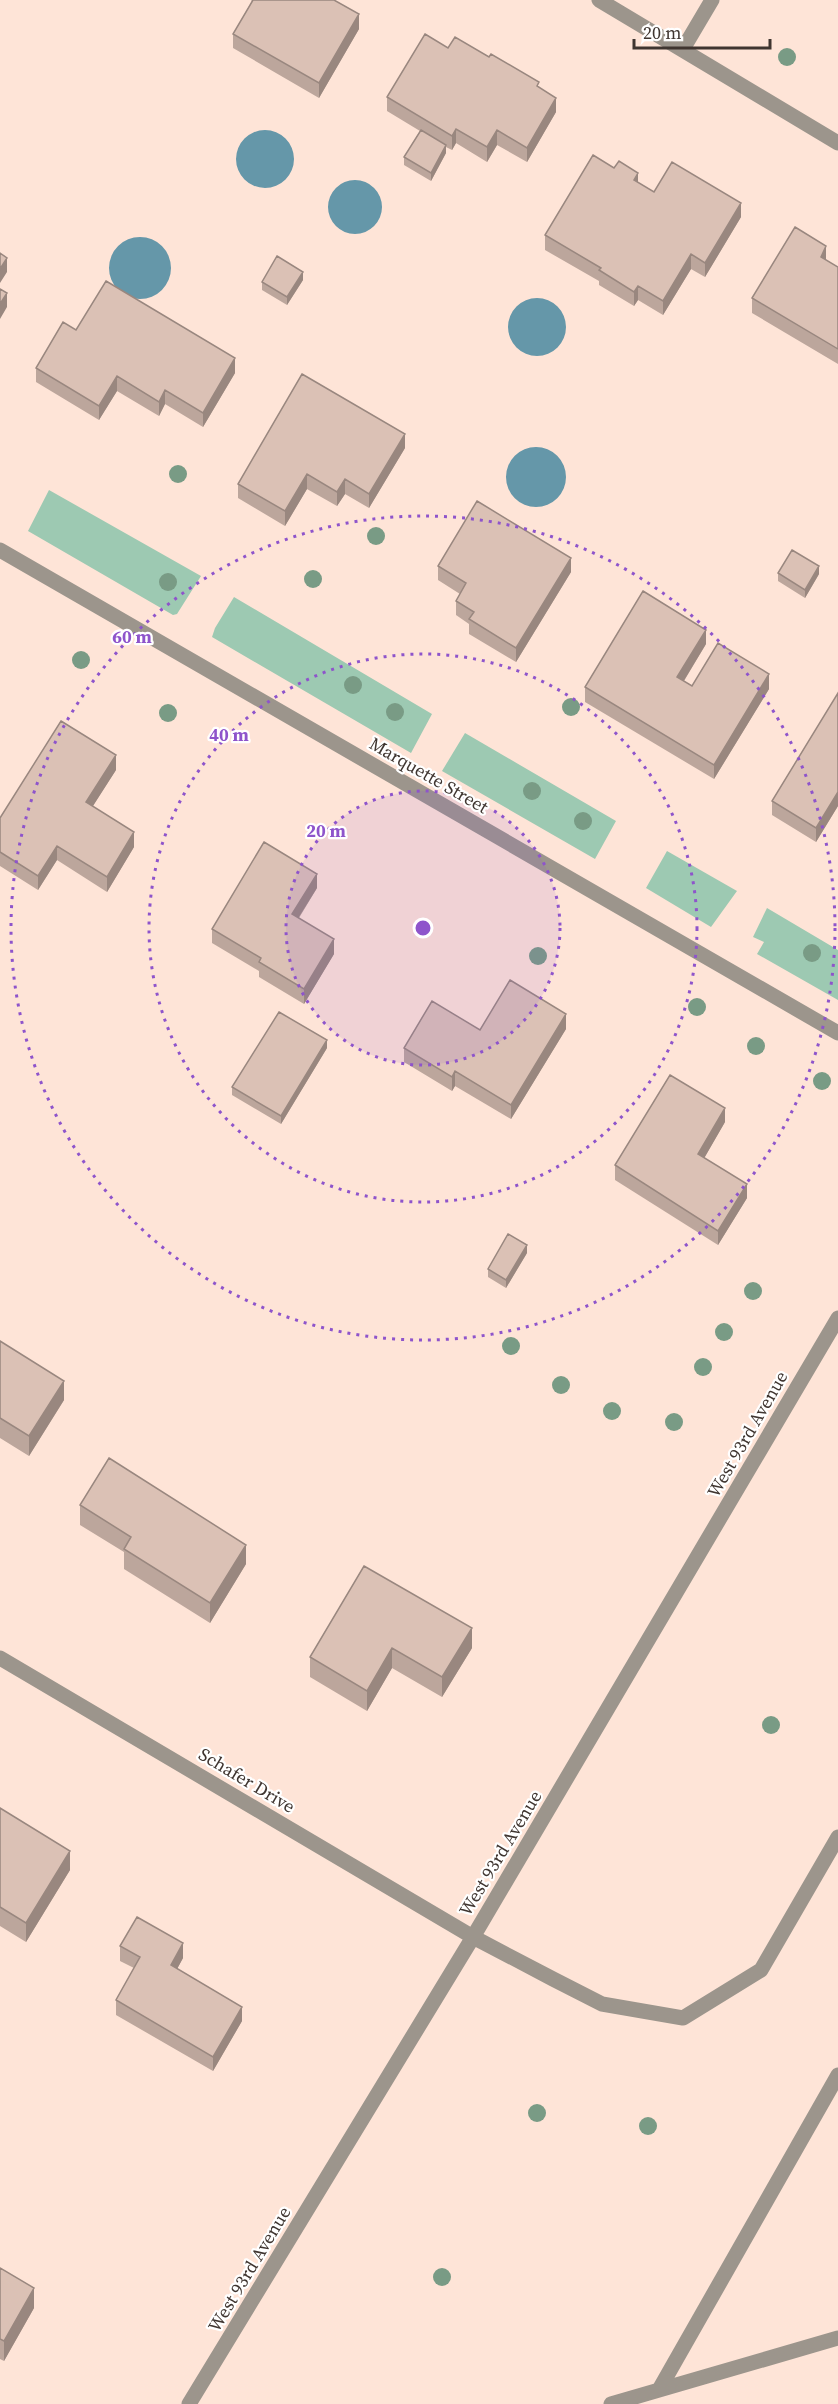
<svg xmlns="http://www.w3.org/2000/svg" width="838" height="2404" font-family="'Source Serif 4',serif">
	<rect width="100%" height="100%" fill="#fee4d7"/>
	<path fill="#9dc9b2" d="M 49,490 L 201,576 L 177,614 L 173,615 L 28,531 Z
		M 234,597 L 432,714 L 411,753 L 212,637 L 215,628 Z
		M 465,733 L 616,821 L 595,859 L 442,771 Z
		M 667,851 L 737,891 L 711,927 L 646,888 Z
		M 767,908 L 838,950 L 838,1000 L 757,954 L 764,942 L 753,937 Z"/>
	<path fill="#6597a9" d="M236 159a29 29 0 1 1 58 0a29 29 0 1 1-58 0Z
		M328 207a27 27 0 1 1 54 0a27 27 0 1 1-54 0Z
		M109 268a31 31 0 1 1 62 0a31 31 0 1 1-62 0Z
		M508 327a29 29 0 1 1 58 0a29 29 0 1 1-58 0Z
		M506 477a30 30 0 1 1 60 0a30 30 0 1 1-60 0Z"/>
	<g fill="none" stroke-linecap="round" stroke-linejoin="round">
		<path stroke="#9c958c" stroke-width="15" d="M 599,0 L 838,143
			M 683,49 L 712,0
			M 0,550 L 838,1033
			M 0,1658 L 473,1937 L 553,1979 L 602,2004 L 683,2018 L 761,1970 L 838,1837
			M 660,2388 L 838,2075
			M 189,2404 L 473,1937 L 838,1318
			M 611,2404 L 838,2338"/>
	</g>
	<g fill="#799b85">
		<circle cx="787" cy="57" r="9"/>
		<circle cx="178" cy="474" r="9"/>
		<circle cx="376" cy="536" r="9"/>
		<circle cx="313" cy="579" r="9"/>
		<circle cx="168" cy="582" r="9"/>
		<circle cx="81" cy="660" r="9"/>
		<circle cx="353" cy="685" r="9"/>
		<circle cx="571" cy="707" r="9"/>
		<circle cx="395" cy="712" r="9"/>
		<circle cx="168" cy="713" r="9"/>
		<circle cx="532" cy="791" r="9"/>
		<circle cx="583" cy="821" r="9"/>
		<circle cx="812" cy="953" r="9"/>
		<circle cx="538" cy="956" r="9"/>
		<circle cx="697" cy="1007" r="9"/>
		<circle cx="756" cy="1046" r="9"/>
		<circle cx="822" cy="1081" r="9"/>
		<circle cx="753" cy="1291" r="9"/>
		<circle cx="724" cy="1332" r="9"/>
		<circle cx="511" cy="1346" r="9"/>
		<circle cx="703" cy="1367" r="9"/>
		<circle cx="561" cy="1385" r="9"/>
		<circle cx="612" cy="1411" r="9"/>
		<circle cx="674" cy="1422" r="9"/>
		<circle cx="771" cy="1725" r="9"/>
		<circle cx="537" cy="2113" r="9"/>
		<circle cx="648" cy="2126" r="9"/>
		<circle cx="442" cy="2277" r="9"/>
	</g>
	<path fill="#bca69c" d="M 251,0 L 334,0 L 359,29 L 319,98 L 233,48 L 233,34 L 252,1 Z
		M 448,48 L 539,88 L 556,112 L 527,162 L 497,145 L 487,162 L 456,143 L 452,150 L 446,147 L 446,153 L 431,181 L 404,165 L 404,157 L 420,131 L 387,111 L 387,97 Z
		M 638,183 L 654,192 L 741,217 L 705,277 L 691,269 L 663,315 L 638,300 L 634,306 L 599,285 L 599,281 L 545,250 L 545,235 Z
		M 826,260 L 838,267 L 838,364 L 752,313 L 752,298 Z
		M 303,280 L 287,305 L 262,290 L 262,282 Z
		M 76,330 L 235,373 L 203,427 L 165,404 L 159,416 L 117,391 L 99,420 L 36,382 L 36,368 Z
		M 405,448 L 369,508 L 345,494 L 337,506 L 307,489 L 285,526 L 238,498 L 238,484 Z
		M 438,566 L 571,572 L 516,662 L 469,634 L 469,624 L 456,615 L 456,601 L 460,594 L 438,580 Z
		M 778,573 L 819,574 L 805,598 L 778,581 Z
		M 706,644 L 684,681 L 692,686 L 769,689 L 714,779 L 585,702 L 585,687 Z
		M 838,693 L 838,806 L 816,842 L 772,815 L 772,801 Z
		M 116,770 L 92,807 L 134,847 L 107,892 L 57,860 L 38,890 L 0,866 L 0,818 Z
		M 317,888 L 299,918 L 334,954 L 304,1004 L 259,977 L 259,971 L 212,943 L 212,929 Z
		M 566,1029 L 511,1119 L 455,1086 L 452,1091 L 404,1062 L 404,1048 L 480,1030 Z
		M 327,1048 L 281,1124 L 232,1095 L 232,1087 Z
		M 725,1122 L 704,1158 L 747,1198 L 718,1245 L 615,1180 L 615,1165 Z
		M 527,1253 L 506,1288 L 488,1277 L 488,1269 Z
		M 0,1341 L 64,1400 L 29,1456 L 0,1438 Z
		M 80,1505 L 246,1564 L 210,1623 L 124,1569 L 124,1552 L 80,1525 Z
		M 364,1566 L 472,1648 L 442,1697 L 392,1668 L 367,1711 L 310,1677 L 310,1657 Z
		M 0,1808 L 70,1870 L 26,1942 L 0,1926 Z
		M 120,1946 L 183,1958 L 177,1969 L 242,2021 L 213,2071 L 116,2015 L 116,2000 L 134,1968 L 120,1961 Z
		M 0,2268 L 34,2308 L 4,2361 L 0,2359 Z"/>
	<path fill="#99877f" d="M 359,14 L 359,29 L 319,98 L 319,83 Z
		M 556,98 L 556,112 L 527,162 L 527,148 Z
		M 456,129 L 456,143 L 452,150 L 452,136 Z
		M 497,130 L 497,145 L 487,162 L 487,147 Z
		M 446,145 L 446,153 L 431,181 L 431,173 Z
		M 638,173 L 638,187 L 634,180 Z
		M 741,203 L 741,217 L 705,277 L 705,263 Z
		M 826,246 L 826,260 L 821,257 Z
		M 691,254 L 691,269 L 663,315 L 663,301 Z
		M 7,258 L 7,272 L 0,283 L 0,269 Z
		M 303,272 L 303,280 L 287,305 L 287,297 Z
		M 638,286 L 638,300 L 634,306 L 634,292 Z
		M 7,293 L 7,307 L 0,319 L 0,304 Z
		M 235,358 L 235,373 L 203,427 L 203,413 Z
		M 117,376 L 117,391 L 99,420 L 99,406 Z
		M 165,390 L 165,404 L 159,416 L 159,402 Z
		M 405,434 L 405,448 L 369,508 L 369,494 Z
		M 307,474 L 307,489 L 285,526 L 285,511 Z
		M 345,479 L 345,494 L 337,506 L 337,492 Z
		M 571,558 L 571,572 L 516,662 L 516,648 Z
		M 819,566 L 819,574 L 805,598 L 805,590 Z
		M 706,630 L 706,644 L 677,692 L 677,677 Z
		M 769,674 L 769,689 L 714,779 L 714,765 Z
		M 116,755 L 116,770 L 86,817 L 86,802 Z
		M 838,792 L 838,806 L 816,842 L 816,828 Z
		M 134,832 L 134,847 L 107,892 L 107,877 Z
		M 57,846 L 57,860 L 38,890 L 38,876 Z
		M 317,874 L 317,888 L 292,928 L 292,914 Z
		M 334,939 L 334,954 L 304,1004 L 304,989 Z
		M 566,1014 L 566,1029 L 511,1119 L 511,1105 Z
		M 327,1040 L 327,1048 L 281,1124 L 281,1116 Z
		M 455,1071 L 455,1086 L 452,1091 L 452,1077 Z
		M 725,1108 L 725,1122 L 698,1169 L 698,1154 Z
		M 747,1184 L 747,1198 L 718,1245 L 718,1231 Z
		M 527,1245 L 527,1253 L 506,1288 L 506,1280 Z
		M 64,1381 L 64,1400 L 29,1456 L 29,1436 Z
		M 246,1545 L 246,1564 L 210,1623 L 210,1603 Z
		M 472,1628 L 472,1648 L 442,1697 L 442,1677 Z
		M 392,1648 L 392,1668 L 367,1711 L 367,1691 Z
		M 70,1851 L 70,1870 L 26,1942 L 26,1923 Z
		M 183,1943 L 183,1958 L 171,1980 L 171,1965 Z
		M 242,2007 L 242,2021 L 213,2071 L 213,2057 Z
		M 34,2288 L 34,2308 L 4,2361 L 4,2341 Z"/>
	<path fill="#dbc1b5" stroke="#99877f" stroke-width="1.5" d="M 253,0 L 334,0 L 359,14 L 319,83 L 233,34 Z
		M 425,34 L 448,48 L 455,37 L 489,57 L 491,54 L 539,82 L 537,86 L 556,98 L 527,148 L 497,130 L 487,147 L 456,129 L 452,136 L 387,97 Z
		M 421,130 L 446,145 L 431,173 L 404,157 Z
		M 593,155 L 614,168 L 619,161 L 638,173 L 634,180 L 654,192 L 672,162 L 741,203 L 705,263 L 691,254 L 663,301 L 638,286 L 634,292 L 599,270 L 601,268 L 545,235 Z
		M 795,227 L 826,246 L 821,257 L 838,267 L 838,349 L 752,298 Z
		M 0,253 L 7,258 L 0,269 Z
		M 277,256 L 303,272 L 287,297 L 262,282 Z
		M 106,281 L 235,358 L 203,413 L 165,390 L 159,402 L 117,376 L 99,406 L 36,368 L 63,322 L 76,330 Z
		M 0,289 L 7,293 L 0,304 Z
		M 302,374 L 405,434 L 369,494 L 345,479 L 337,492 L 307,474 L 285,511 L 238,484 Z
		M 477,501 L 571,558 L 516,648 L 469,619 L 474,612 L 456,601 L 466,583 L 438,566 Z
		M 792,550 L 819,566 L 805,590 L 778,573 Z
		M 643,591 L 706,630 L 677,677 L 692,686 L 718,643 L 769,674 L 714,765 L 585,687 Z
		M 838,693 L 838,792 L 816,828 L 772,801 Z
		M 61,721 L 116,755 L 86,802 L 134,832 L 107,877 L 57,846 L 38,876 L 0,852 L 0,818 Z
		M 264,842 L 317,874 L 292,914 L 334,939 L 304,989 L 259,962 L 261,958 L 212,929 Z
		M 510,980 L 566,1014 L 511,1105 L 455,1071 L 452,1077 L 404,1048 L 432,1001 L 480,1030 Z
		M 279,1012 L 327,1040 L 281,1116 L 232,1087 Z
		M 670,1075 L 725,1108 L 698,1154 L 747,1184 L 718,1231 L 615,1165 Z
		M 508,1234 L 527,1245 L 506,1280 L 488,1269 Z
		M 0,1341 L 64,1381 L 29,1436 L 0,1418 Z
		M 109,1458 L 246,1545 L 210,1603 L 124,1549 L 131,1537 L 80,1505 Z
		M 364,1566 L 472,1628 L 442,1677 L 392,1648 L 367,1691 L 310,1657 Z
		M 0,1808 L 70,1851 L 26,1923 L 0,1907 Z
		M 137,1917 L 183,1943 L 171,1965 L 242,2007 L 213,2057 L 116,2000 L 140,1957 L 120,1946 Z
		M 0,2268 L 34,2288 L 4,2341 L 0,2339 Z"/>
	<circle cx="423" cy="928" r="137" fill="#8e54cb" fill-opacity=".12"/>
	<g fill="none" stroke="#8e54cb" stroke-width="3" stroke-dasharray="3 6">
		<circle cx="423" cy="928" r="137"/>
		<circle cx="423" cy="928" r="274"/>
		<circle cx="423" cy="928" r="412"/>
	</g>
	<g text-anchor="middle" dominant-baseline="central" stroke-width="4.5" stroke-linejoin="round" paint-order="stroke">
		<g font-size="18" fill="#3f3530" stroke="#fff">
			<text transform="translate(429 775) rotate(30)">Marquette Street</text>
			<text transform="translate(747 1434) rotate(-60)">West 93rd Avenue</text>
			<text transform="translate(247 1780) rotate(31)">Schafer Drive</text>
			<text transform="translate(500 1853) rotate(-59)">West 93rd Avenue</text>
			<text transform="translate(249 2269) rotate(-59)">West 93rd Avenue</text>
		</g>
	</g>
	<circle cx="423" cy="928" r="9" fill="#8e54cb" stroke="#fff" stroke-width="3"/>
	<g font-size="18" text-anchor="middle" font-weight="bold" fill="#8e54cb" stroke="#fff" stroke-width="4.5" stroke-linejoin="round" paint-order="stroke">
		<text x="132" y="643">60 m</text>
		<text x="229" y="741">40 m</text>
		<text x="326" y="837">20 m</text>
	</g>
	<path d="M634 39v9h136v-9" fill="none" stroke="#3f3530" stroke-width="3"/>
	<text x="643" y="39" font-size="18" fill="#3f3530" stroke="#ffffff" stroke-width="4.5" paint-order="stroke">20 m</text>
</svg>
